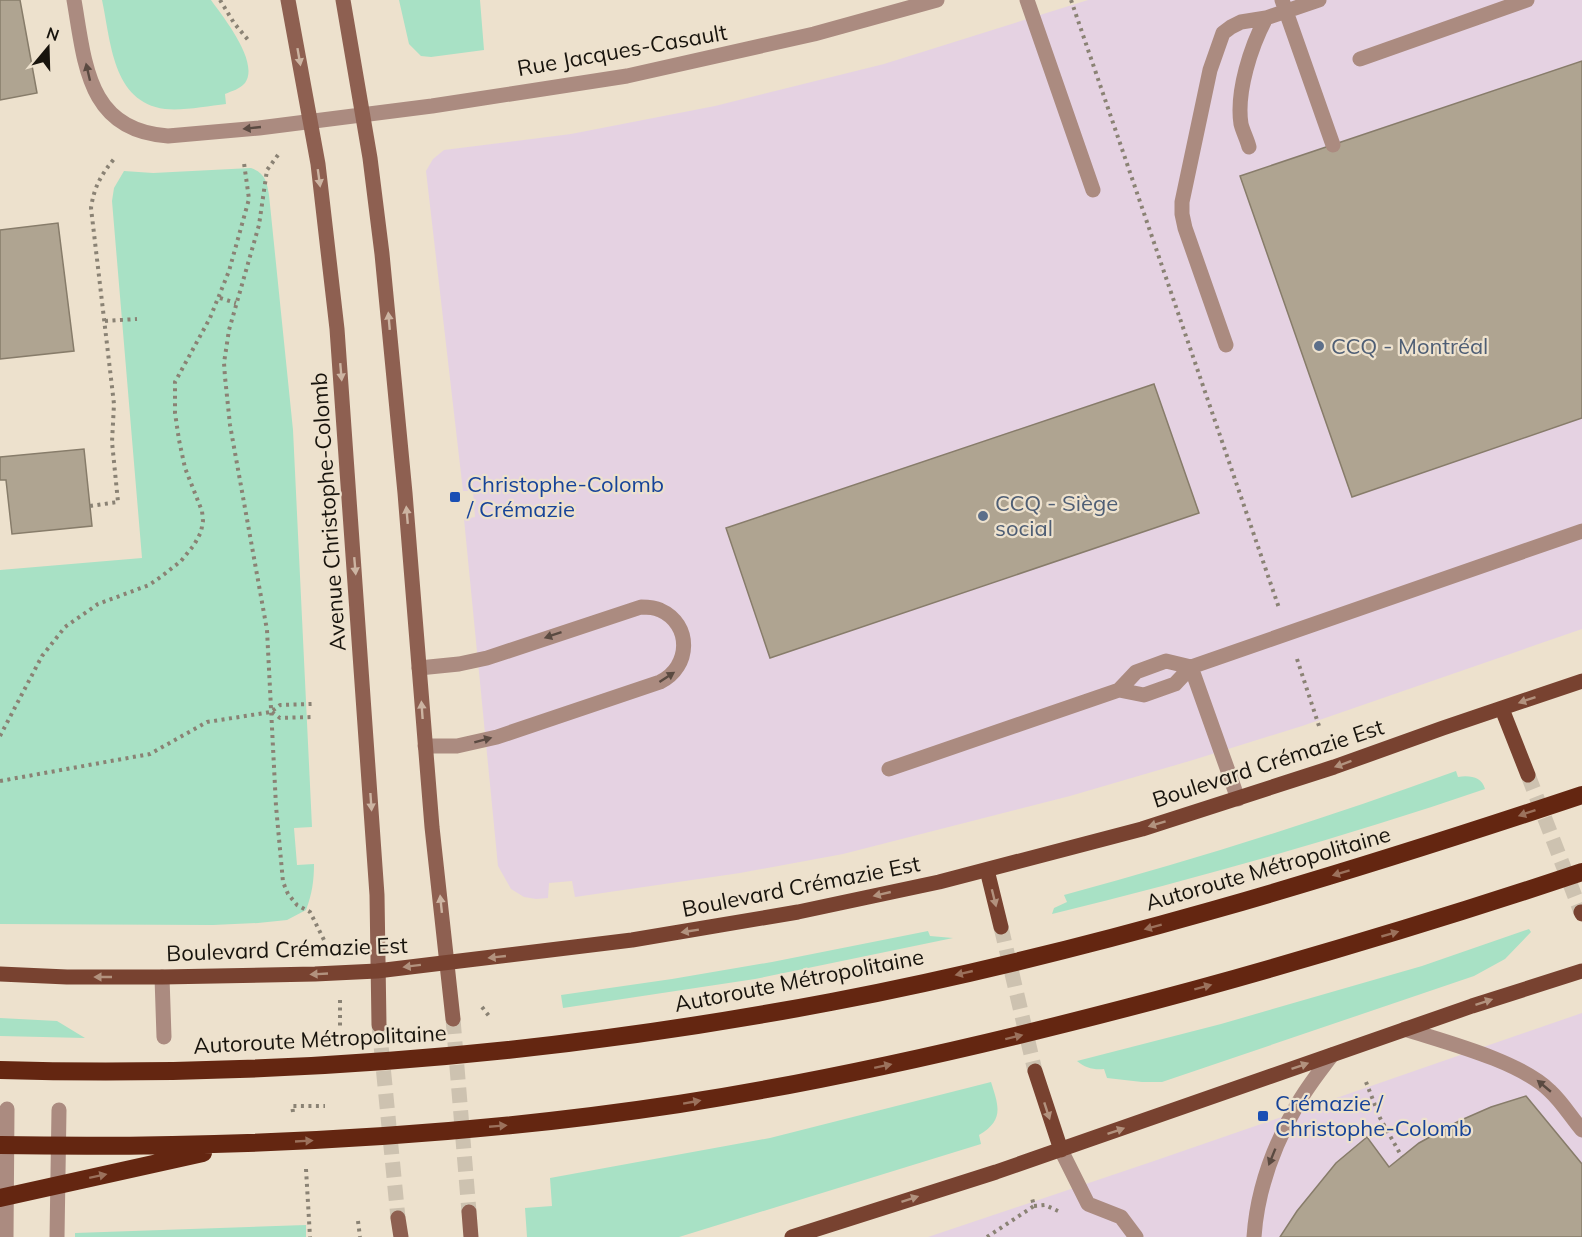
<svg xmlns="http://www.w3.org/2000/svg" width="1582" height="1237" font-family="Mulish,sans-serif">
	<rect width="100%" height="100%" fill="#ede1cd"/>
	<path fill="#e5d2e2" d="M 1088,0 L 1582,0 L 1582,629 L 1302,726 L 1193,760 L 1070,796 L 843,854 L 740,873 L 575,897 L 572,881 L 549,883 L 548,898 L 536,899 L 524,897 L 511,889 L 498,866 L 464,519 L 475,517 L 473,491 L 463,491 L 426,171 L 433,159 L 444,150 L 571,134 L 715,106 L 884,64 Z
		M 1582,1013 L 1582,1237 L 928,1237 L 1154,1161 Z"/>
	<path fill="#a8e1c5" d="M 102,0 L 211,0 C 223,17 260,62 245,83 C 240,89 232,91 225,94 L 226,104 C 208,106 183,111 165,109 C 112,102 111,41 102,0 Z
		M 399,0 L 480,0 L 484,50 L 431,57 L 421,56 L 409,44 Z
		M 251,168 C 265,173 267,182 269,195 L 293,430 L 312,827 L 294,828 L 297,865 L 314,864 C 314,881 312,894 306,910 L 287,920 L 258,923 L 213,925 L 0,924 L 0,570 L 142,558 L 112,201 L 114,188 L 124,171 L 153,173 Z
		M 1456,771 L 1458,777 C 1470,775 1482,777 1485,789 C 1342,838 1198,878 1052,914 L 1054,908 L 1067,902 L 1064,895 C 1197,859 1327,818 1456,771 Z
		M 1529,929 L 1531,932 L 1505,959 L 1474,976 L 1162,1082 L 1142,1082 L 1107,1078 L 1104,1069 C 1094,1070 1085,1068 1077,1061 L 1221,1024 L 1422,966 Z
		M 928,931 L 930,936 L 953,938 L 755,979 L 563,1008 L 561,995 L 672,979 L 772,962 Z
		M 0,1018 L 57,1021 L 85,1038 L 0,1036 Z
		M 991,1082 C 999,1107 1004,1120 979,1135 L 981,1144 L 679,1237 L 527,1237 L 525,1208 L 552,1206 L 550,1178 L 770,1138 Z
		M 306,1225 L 306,1237 L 75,1237 L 75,1233 Z"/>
	<path fill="#afa491" stroke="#877c6a" stroke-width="1.5" d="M 0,0 L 20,0 L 37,93 L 0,100 Z
		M 1582,61 L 1582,418 L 1352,497 L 1240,176 Z
		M 58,223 L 74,351 L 0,359 L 0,230 Z
		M 1154,384 L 1199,513 L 770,658 L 726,528 Z
		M 84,449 L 92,526 L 12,534 L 6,480 L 0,480 L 0,457 Z
		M 1526,1096 L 1582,1164 L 1582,1237 L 1280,1237 L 1297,1211 L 1336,1163 L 1367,1137 L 1389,1167 L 1419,1143 L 1459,1121 L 1491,1107 Z"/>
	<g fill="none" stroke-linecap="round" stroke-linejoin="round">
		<path stroke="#cdc2b0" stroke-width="15" stroke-dasharray="15 8" stroke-linecap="butt" d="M 453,1019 L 469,1212
			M 379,1025 L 398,1218"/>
		<path stroke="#cdc2b0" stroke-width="15" stroke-dasharray="15 8" stroke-linecap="butt" d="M 1528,775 L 1581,912
			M 1001,927 L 1035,1071"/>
		<path stroke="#8a8274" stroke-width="4" stroke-dasharray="3 4.5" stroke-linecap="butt" d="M 220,0 L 234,23 L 249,41
			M 1071,0 L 1279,608
			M 278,155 L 267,170 L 259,225 L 229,330 L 224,363 L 225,377 L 230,425 L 267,630 L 276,806 L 283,882 L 288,894 L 297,905 L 310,912 L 326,944
			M 220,298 L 236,303
			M 105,321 L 137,319
			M 90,506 L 118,502 L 112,442 L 114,404 L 91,208 C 94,187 101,175 114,159
			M 1297,659 L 1319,726
			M 272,712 L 280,718 L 312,717
			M 0,736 L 42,656 L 65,627 L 98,604 L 149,585 L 162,576 L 181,561 L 194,545 L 201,532 L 203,521 L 202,511 L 185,468 L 179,440 L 175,413 L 175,382 L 210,318 L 229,271 L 249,199 L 244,163
			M 0,781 L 150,754 L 207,722 L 271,712 L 280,705 L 312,704
			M 340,1000 L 340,1029
			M 482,1007 L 489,1016
			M 1366,1082 L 1380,1118 L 1402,1157
			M 293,1112 L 292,1106 L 325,1106
			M 306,1169 L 310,1237
			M 1034,1206 L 1045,1205 L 1058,1211
			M 358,1221 L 360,1237
			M 987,1237 L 1034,1206 L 1032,1198"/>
		<path stroke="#ab8b80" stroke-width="15" d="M 1027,0 L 1093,190
			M 1282,0 L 1333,145
			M 1360,59 L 1527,0
			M 1249,147 C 1247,139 1243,132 1241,124 C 1236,92 1251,46 1266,18 L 1319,0
			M 1226,345 L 1185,228 L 1182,214 L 1182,202 L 1210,70 L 1223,33 L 1231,27 L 1241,22 L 1266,18
			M 1191,667 L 1238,799
			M 419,668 L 459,664 L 487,658 L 641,607 C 647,607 654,607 660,610 C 692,624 691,667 660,682 L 497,737 L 457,746 L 425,746
			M 1119,690 L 1144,695 L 1175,684 L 1191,667 L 1582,531
			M 889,769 L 1119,690 L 1136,672 L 1166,661 L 1191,667
			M 162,977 L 164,1037
			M 1405,1029 C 1445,1042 1520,1061 1550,1091 C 1562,1102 1571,1117 1582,1130
			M 1061,1150 L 1088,1204 L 1121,1217 L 1136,1237
			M 6,1237 L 7,1109
			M 57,1237 L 59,1110
			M 1254,1237 C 1257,1191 1274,1145 1297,1105 C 1307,1087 1320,1071 1332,1055"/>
		<path stroke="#ab8b80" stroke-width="15" d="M 74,0 C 85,63 87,131 168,136 L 259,128 L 432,106 L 627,76 L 814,34 L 937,0"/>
		<path stroke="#8e6051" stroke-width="15" d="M 288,0 L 318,164 L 337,329 L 377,895 L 379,1025
			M 343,0 L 370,158 L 382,254 L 405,493 L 432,827 L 453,1019
			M 469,1212 L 471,1237
			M 398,1218 L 401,1237"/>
		<path stroke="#784230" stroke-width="15" d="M 1502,709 L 1528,775
			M 987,870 L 1001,927
			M 1581,912 L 1582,914
			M 0,974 L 67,977 L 162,977 L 315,974 L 377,971 L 632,940 L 798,912 L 939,882 L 1142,829 L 1334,767 L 1443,728 L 1582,681
			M 1035,1071 L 1061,1150
			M 792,1237 L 996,1172 L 1472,1006 L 1582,971"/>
		<path stroke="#642611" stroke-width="18" d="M 0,1070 C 279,1078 557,1054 831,1002 C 1087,953 1336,877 1582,795
			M 0,1145 C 227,1149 455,1138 679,1104 C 853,1077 1024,1036 1194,990 C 1324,954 1454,915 1582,872
			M 0,1198 L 203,1153"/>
	</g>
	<defs><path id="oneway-solid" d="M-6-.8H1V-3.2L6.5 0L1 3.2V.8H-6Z" transform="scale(1.5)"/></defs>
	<g fill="#ccb4a2">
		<use href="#oneway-solid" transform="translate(299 57) rotate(80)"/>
		<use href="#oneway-solid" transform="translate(319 178) rotate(82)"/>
		<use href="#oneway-solid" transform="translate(389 321) rotate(-95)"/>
		<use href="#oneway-solid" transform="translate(341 372) rotate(85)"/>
		<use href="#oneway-solid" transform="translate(407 515) rotate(-95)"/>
		<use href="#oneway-solid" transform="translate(355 566) rotate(85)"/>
		<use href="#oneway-solid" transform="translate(422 710) rotate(-94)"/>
		<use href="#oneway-solid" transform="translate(371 802) rotate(86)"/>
		<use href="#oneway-solid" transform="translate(441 904) rotate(-96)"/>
	</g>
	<g fill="#5a4a41">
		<use href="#oneway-solid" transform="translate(88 72) rotate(-103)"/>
		<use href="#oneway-solid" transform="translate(252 128) rotate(174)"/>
		<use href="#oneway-solid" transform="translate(553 635) rotate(161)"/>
		<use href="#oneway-solid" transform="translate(667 677) rotate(-33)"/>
		<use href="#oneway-solid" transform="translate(483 740) rotate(-15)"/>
		<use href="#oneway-solid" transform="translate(1544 1086) rotate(-140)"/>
		<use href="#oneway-solid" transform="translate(1272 1157) rotate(112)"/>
	</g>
	<g fill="#b2927e">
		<use href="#oneway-solid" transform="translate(1527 700) rotate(161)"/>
		<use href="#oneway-solid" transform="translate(1343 764) rotate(160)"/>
		<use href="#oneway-solid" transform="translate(1157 824) rotate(163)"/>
		<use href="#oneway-solid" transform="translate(882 894) rotate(167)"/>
		<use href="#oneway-solid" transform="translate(994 898) rotate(76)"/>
		<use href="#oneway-solid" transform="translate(690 931) rotate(171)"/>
		<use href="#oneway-solid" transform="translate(497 957) rotate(174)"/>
		<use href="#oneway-solid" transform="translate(412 966) rotate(173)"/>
		<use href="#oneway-solid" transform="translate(319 974) rotate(177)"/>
		<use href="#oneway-solid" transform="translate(103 977) rotate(180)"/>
		<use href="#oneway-solid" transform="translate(1484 1002) rotate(-18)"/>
		<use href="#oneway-solid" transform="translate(1300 1066) rotate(-19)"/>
		<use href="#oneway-solid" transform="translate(1047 1111) rotate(72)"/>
		<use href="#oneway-solid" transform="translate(1116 1131) rotate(-19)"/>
		<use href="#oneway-solid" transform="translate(910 1199) rotate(-18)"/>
	</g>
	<g fill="#9b715c">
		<use href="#oneway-solid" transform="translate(1527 813) rotate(161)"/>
		<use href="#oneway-solid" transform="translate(1341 873) rotate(163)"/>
		<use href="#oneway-solid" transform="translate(1153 927) rotate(165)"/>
		<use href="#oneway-solid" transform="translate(1390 934) rotate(-16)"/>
		<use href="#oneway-solid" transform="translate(964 973) rotate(167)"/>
		<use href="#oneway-solid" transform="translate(1203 987) rotate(-15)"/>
		<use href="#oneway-solid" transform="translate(1014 1037) rotate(-14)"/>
		<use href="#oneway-solid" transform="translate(883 1066) rotate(-12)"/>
		<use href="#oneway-solid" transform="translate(692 1102) rotate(-10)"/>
		<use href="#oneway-solid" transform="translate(498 1126) rotate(-5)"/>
		<use href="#oneway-solid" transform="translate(304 1141) rotate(-3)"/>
		<use href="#oneway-solid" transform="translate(98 1176) rotate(-12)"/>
	</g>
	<g fill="#5c6f8a" stroke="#ede1cd" stroke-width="2">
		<circle cx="1319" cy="346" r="6"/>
		<circle cx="983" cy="516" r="6"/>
	</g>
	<g fill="#1a4fb4" stroke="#ede1cd" stroke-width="2">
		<rect x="449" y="491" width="12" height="12" rx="3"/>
		<rect x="1257" y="1110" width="12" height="12" rx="3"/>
	</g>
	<g text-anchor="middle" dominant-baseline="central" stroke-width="4.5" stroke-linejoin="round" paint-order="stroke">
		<g font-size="22" fill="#18140d" stroke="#ede1cd">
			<text transform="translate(622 50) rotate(-10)">Rue Jacques-Casault</text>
			<text transform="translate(328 512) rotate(-94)">Avenue Christophe-Colomb</text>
			<text transform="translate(1268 763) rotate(-18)">Boulevard Crémazie Est</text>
			<text transform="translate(1268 868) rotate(-16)">Autoroute Métropolitaine</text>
			<text transform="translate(801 886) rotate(-11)">Boulevard Crémazie Est</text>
			<text transform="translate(287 949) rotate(-2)">Boulevard Crémazie Est</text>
			<text transform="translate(799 980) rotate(-11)">Autoroute Métropolitaine</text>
			<text transform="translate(320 1039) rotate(-3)">Autoroute Métropolitaine</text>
		</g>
		<g font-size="22" fill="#4e5e75" stroke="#ede1cd" text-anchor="start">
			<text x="1331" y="346">CCQ - Montréal</text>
			<text x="995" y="503">CCQ - Siège<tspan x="995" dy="25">social</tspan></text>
		</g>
		<g font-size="22" fill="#164399" stroke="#ede1cd" text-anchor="start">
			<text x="467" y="484">Christophe-Colomb<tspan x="467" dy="25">/ Crémazie</tspan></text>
			<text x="1275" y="1103">Crémazie /<tspan x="1275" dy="25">Christophe-Colomb</tspan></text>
		</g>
	</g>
	<g transform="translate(48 48) rotate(19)" stroke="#ede1cd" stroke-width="4.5" paint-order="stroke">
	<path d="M0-4.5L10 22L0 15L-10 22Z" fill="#18140d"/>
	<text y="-9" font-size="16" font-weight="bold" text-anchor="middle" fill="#18140d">N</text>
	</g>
</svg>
